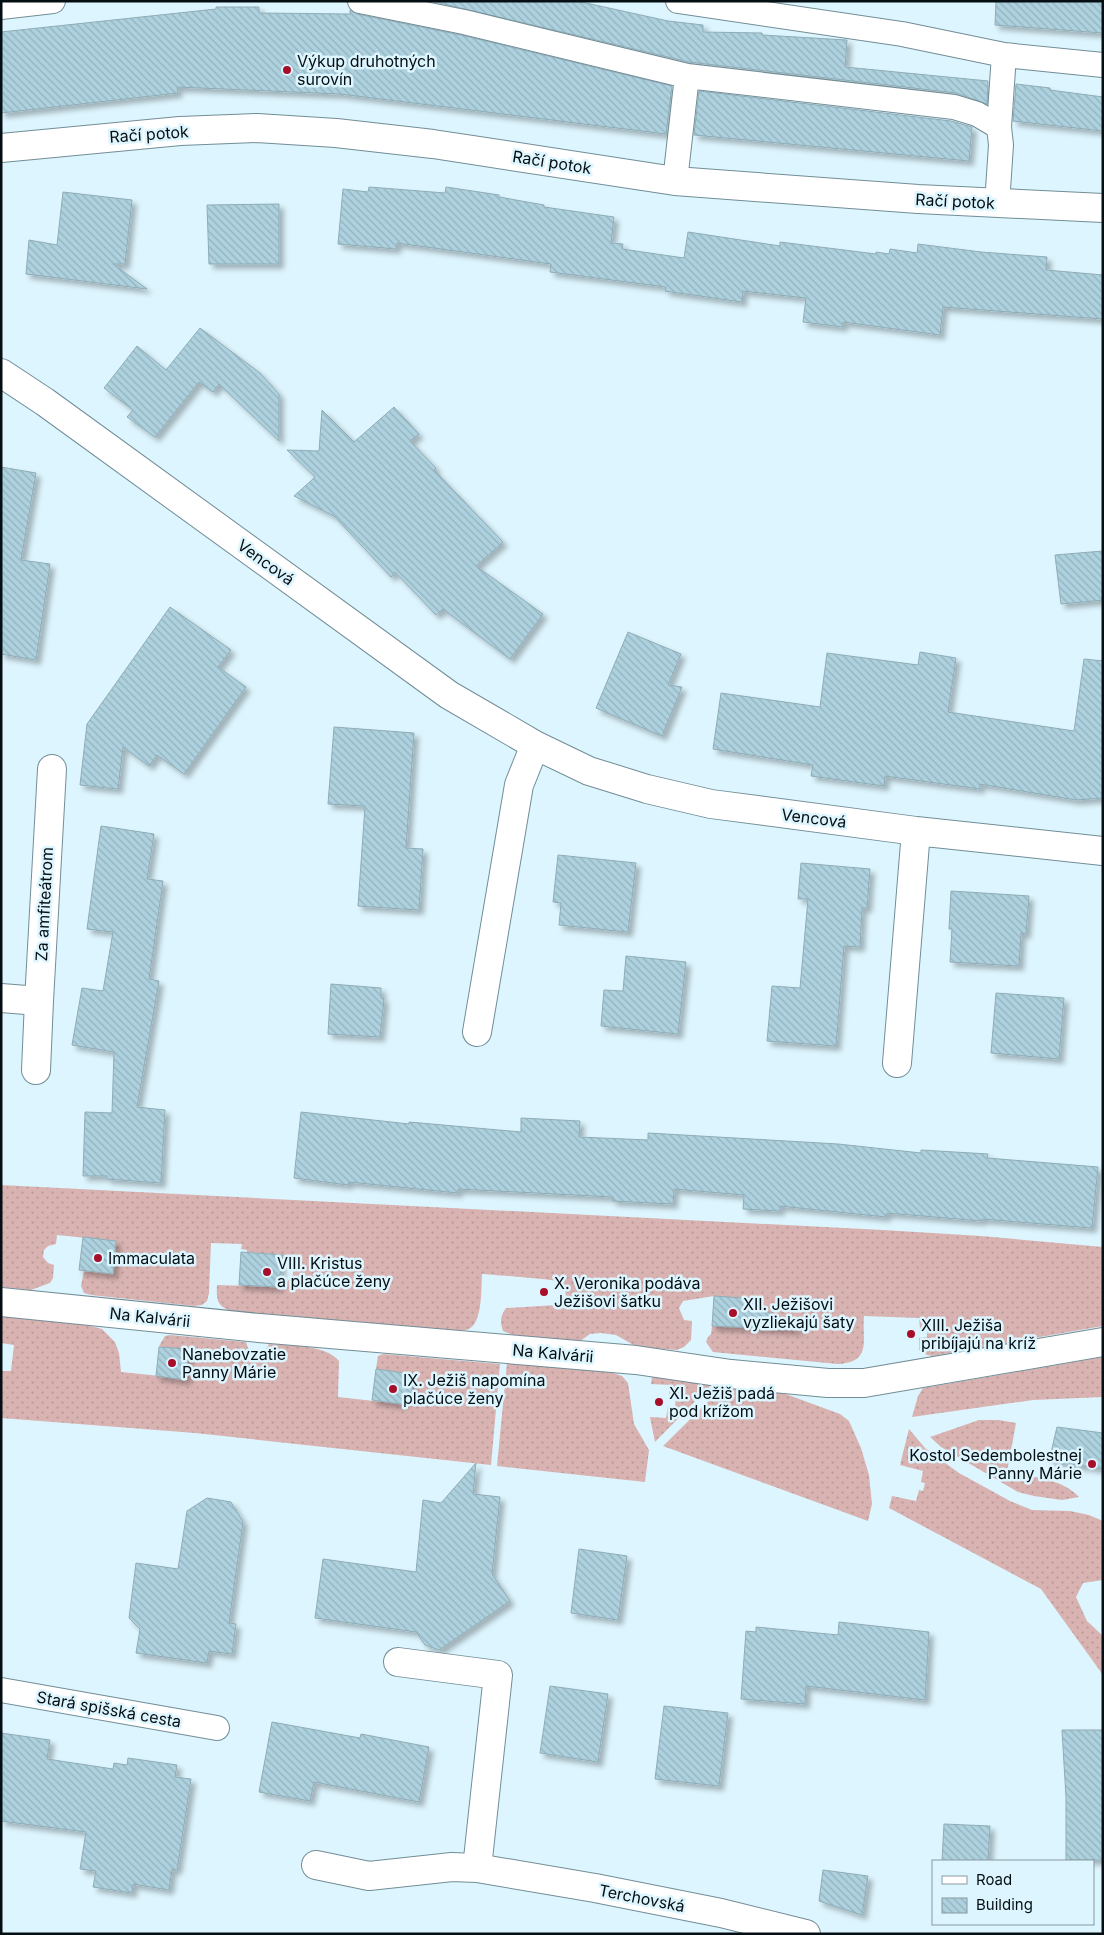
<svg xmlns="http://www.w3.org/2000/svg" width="1104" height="1935" font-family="Inter,sans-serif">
	<defs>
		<pattern id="grass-dots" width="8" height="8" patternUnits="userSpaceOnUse" patternTransform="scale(1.25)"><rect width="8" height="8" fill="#d8b3b2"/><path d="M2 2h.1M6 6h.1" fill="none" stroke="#b89998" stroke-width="1.8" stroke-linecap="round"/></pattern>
		<pattern id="building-back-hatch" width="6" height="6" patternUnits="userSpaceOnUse" patternTransform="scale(1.25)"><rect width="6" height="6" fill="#add1de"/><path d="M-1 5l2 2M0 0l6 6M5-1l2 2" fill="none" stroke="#93b2bd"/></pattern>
		<filter id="shadow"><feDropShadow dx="4.5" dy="4.5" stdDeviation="2.5" flood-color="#0004"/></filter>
	</defs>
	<rect width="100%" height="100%" fill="#ddf5fe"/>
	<path fill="url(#grass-dots)" d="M 1,1185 L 883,1230 L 981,1236 L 1103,1247 L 1103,1326 L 932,1356 L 924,1354 L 919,1350 L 919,1338 L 927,1337 L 927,1330 L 920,1329 L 919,1318 L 864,1316 C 862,1341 872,1362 838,1364 L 713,1352 L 706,1342 L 708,1337 L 711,1334 L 712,1326 L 744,1327 L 748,1324 L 743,1299 L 714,1296 L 683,1301 L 679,1308 L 684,1320 L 692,1321 L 691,1340 L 684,1347 L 677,1350 L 637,1347 L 616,1335 L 601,1333 L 590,1334 L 579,1342 C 554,1340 526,1342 503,1331 C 500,1322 500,1316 506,1308 L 557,1305 L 566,1296 C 565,1290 565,1285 560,1282 C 556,1279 493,1275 482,1274 C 481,1287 483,1322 469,1329 C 467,1330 464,1330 461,1331 L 236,1312 C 218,1308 216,1302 217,1285 L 280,1287 C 293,1279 301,1268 283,1257 L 283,1255 L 247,1252 L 247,1250 L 241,1249 L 242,1244 L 211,1243 L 209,1293 L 207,1301 L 202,1305 L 194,1306 L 91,1295 L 84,1293 L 81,1286 L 84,1271 L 113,1274 L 117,1253 L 115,1252 L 116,1241 L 57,1235 L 56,1244 L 48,1246 L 44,1250 L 43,1257 L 48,1263 L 54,1265 L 53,1278 L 50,1283 L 31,1290 L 1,1287 Z
		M 1,1315 L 87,1325 L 102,1329 L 115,1342 L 119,1353 L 121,1372 L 160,1376 L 187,1367 L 187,1360 C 177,1359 169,1349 159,1346 L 165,1336 L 170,1335 L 246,1342 L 248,1348 L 252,1352 L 265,1351 L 269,1344 C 290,1346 325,1344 339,1361 L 338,1397 L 401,1404 L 411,1396 L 413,1383 L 404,1373 L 376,1369 L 378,1356 L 383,1354 L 500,1364 L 491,1465 L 195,1433 L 1,1418 L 1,1371 L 11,1371 L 14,1345 L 1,1343 Z
		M 1103,1357 L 1103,1397 L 1033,1400 L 912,1417 L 918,1396 L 923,1388 Z
		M 507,1363 L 610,1372 L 622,1376 L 628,1383 L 634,1424 L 649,1450 L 645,1482 L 497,1466 Z
		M 652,1377 L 713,1383 L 655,1442 L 650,1417 L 666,1418 L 668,1406 L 675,1406 L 676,1398 L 669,1397 L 670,1385 L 651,1384 Z
		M 724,1386 L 772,1389 L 840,1414 L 849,1421 L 861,1448 L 869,1475 L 872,1504 L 868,1521 L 663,1446 Z
		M 979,1420 L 999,1420 L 1016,1423 L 1007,1472 C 1031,1477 1062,1478 1079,1497 L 1062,1500 L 1034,1496 L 1018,1492 L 941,1447 L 930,1437 Z
		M 909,1429 L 925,1448 L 959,1473 L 1010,1501 L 1032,1510 L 1070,1511 L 1089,1515 L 1103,1521 L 1103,1580 L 1083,1583 L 1076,1597 L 1087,1621 L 1103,1636 L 1103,1675 L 1041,1589 L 889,1508 L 892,1496 L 916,1501 L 919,1490 L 923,1491 L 925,1483 L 921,1482 L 923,1471 L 900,1465 Z"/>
	<path fill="url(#building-back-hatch)" stroke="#8facb6" filter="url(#shadow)" d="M 431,1 L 577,1 L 668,21 L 703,25 L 703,32 L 762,33 L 762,35 L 847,40 L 845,67 L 988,81 L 987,104 L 956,93 L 689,62 Z
		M 996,1 L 1103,1 L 1103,33 L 995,25 Z
		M 216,7 L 259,7 L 259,13 L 350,14 L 350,10 L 357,14 L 461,35 L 672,86 L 666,134 L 340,94 L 177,87 L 178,93 L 1,113 L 1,32 L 216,9 Z
		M 1016,84 L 1050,88 L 1050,90 L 1103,97 L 1103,131 L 1013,121 Z
		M 699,91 L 951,121 L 972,127 L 969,161 L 694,135 Z
		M 369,187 L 445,193 L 446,187 L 499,195 L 499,197 L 544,205 L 544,207 L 614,217 L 611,243 L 623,244 L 622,249 L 684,258 L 688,232 L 780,246 L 780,242 L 876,254 L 876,252 L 889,254 L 890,249 L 917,253 L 918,244 L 981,252 L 1047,257 L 1046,270 L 1103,275 L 1103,319 L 943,307 L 940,335 L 843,322 L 843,327 L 803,322 L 806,298 L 743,291 L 742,302 L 665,291 L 666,287 L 550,272 L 551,264 L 397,243 L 396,249 L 338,244 L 343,189 L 368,192 Z
		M 63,192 L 132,200 L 125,264 L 113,264 L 147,289 L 26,274 L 29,240 L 57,245 Z
		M 279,204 L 279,264 L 209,264 L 207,205 Z
		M 200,328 L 260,373 L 279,394 L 279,441 L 219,384 L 213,392 L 199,382 L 155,437 L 127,417 L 133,410 L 104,388 L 137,346 L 166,370 Z
		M 394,407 L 419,434 L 410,441 L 436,468 L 434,470 L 503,542 L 476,566 L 543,614 L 510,659 L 443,609 L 436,615 L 395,572 L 391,577 L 334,516 L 294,496 L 315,477 L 287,450 L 319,451 L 322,410 L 354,442 Z
		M 1,467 L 36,473 L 21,560 L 50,564 L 36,660 L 1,654 Z
		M 1103,551 L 1103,600 L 1061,604 L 1055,555 Z
		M 170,607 L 231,650 L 218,667 L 246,687 L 184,774 L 157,755 L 149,766 L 123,747 L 118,789 L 80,785 L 87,724 Z
		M 628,632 L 681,654 L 668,685 L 682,687 L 662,736 L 596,708 Z
		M 920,652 L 956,658 L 948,712 L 1074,731 L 1084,659 L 1103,661 L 1103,798 L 1076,800 L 980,784 L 980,789 L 885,776 L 884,786 L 811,776 L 813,765 L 713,749 L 721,693 L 820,707 L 827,653 L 918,665 Z
		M 334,727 L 414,733 L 406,848 L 423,849 L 419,910 L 358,906 L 365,806 L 328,804 Z
		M 101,826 L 154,834 L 147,879 L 163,881 L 149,979 L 159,981 L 137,1107 L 165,1110 L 161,1183 L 107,1179 L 107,1176 L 83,1176 L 85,1112 L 112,1113 L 114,1052 L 72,1045 L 82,988 L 103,991 L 113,932 L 87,929 Z
		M 558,855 L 636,863 L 628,932 L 559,925 L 561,903 L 553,902 Z
		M 801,863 L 870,869 L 867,908 L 862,908 L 860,947 L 844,946 L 836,1046 L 767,1041 L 772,986 L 800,988 L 808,899 L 798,899 Z
		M 951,891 L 1029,896 L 1026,934 L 1021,933 L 1019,966 L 950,962 L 952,929 L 949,929 Z
		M 626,956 L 686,962 L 678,1034 L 601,1026 L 604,990 L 623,991 Z
		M 331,984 L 381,988 L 381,998 L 384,999 L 380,1037 L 328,1034 Z
		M 996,993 L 1064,998 L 1059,1059 L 991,1053 Z
		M 301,1112 L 409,1124 L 409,1122 L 521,1132 L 521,1118 L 580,1121 L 579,1137 L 648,1140 L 648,1133 L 838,1144 L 921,1153 L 921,1150 L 988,1154 L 987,1158 L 1098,1167 L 1092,1228 L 982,1219 L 982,1221 L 887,1213 L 886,1217 L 780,1206 L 780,1211 L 743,1209 L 744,1195 L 674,1189 L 673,1204 L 612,1201 L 613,1197 L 458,1189 L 458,1193 L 349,1182 L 348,1185 L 294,1178 Z
		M 83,1237 L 116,1241 L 113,1274 L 79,1270 Z
		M 241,1252 L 283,1255 L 278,1287 L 239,1285 Z
		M 714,1296 L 742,1298 L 801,1330 L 712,1326 Z
		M 159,1347 L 188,1349 L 186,1380 L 156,1376 Z
		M 376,1369 L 404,1373 L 413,1383 L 411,1396 L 401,1404 L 372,1400 Z
		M 1057,1427 L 1103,1433 L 1103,1469 L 1049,1461 Z
		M 476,1463 L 473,1494 L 500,1497 L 492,1574 L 510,1601 L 439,1650 L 425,1645 L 416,1632 L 315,1618 L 323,1559 L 416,1572 L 423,1500 L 441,1503 Z
		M 207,1498 L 231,1502 L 243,1522 L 229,1623 L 236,1624 L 232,1654 L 209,1651 L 207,1663 L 136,1653 L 140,1629 L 129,1618 L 136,1563 L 178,1569 L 187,1511 Z
		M 579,1549 L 627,1556 L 618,1620 L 571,1613 Z
		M 839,1622 L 929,1632 L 925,1700 L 806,1686 L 805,1704 L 741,1699 L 746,1631 L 756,1632 L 756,1627 L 838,1635 Z
		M 550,1686 L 608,1694 L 598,1762 L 540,1753 Z
		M 664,1706 L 728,1713 L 719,1786 L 655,1779 Z
		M 272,1722 L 360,1738 L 361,1734 L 429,1747 L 419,1802 L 314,1782 L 310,1801 L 259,1792 Z
		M 1062,1730 L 1103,1730 L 1103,1860 L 1066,1860 L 1066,1797 Z
		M 1,1733 L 50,1740 L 47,1759 L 113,1769 L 114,1763 L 127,1765 L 128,1758 L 177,1765 L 175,1777 L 191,1779 L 177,1870 L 172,1869 L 169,1890 L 133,1884 L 132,1893 L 93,1887 L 96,1871 L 80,1869 L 86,1832 L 1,1821 Z
		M 944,1824 L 990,1826 L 988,1861 L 942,1861 Z
		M 823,1870 L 868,1876 L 862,1915 L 819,1901 Z"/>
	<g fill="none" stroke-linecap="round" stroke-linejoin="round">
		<g stroke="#728d97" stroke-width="26">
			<path id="lane" d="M 360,1 L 464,22 L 687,76 L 954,107 L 977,114 L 999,127
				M 678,1 L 902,34 L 1004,55
				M 1,7 L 53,1
				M 675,181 L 687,76
				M 997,204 L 1001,145 L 999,127 L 1004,55 L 1103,65
				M 1,1690 L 217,1728"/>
		</g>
		<g stroke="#728d97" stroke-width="30">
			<path id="street" d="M 1,148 L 180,131 L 257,128 L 336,133 L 433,144 L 675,181 L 918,199 L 1103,208
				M 1,373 L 45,402 L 449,695 L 535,745 L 589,771 L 647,789 L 711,804 L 916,831 L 1103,851
				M 1,998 L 39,1001 L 52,769
				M 477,1032 L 519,785 L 535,745
				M 897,1063 L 916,831
				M 36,1070 L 39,1001
				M 1,1302 L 259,1328 L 636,1360 L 731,1374 L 828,1383 L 864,1383 L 1103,1342
				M 398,1662 L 498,1675 L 477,1868
				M 316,1865 L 369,1876 L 452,1867 L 477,1868 L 595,1888 L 721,1913 L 806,1934"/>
		</g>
		<use href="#lane" stroke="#fff" stroke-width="24"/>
		<use href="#street" stroke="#fff" stroke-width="28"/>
	</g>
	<g fill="#a70e29" stroke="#ddf5fe" stroke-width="2">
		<circle cx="287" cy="70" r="5"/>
		<circle cx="98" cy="1258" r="5"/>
		<circle cx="267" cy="1272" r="5"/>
		<circle cx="544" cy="1292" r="5"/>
		<circle cx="733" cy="1313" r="5"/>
		<circle cx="911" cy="1334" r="5"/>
		<circle cx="172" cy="1363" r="5"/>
		<circle cx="393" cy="1389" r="5"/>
		<circle cx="659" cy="1402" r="5"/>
		<circle cx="1092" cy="1464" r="5"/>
	</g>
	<g text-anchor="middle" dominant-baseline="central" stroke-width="5" stroke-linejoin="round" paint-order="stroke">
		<g font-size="16" fill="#050e12" stroke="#ddf5fe" text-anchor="start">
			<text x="297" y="61">Výkup druhotných<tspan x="297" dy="18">surovín</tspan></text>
			<text x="108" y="1258">Immaculata</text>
			<text x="277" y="1263">VIII. Kristus<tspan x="277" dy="18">a plačúce ženy</tspan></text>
			<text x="554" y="1283">X. Veronika podáva<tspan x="554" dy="18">Ježišovi šatku</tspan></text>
			<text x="743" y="1304">XII. Ježišovi<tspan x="743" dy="18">vyzliekajú šaty</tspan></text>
			<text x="921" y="1325">XIII. Ježiša<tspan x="921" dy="18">pribíjajú na kríž</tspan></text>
			<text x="182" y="1354">Nanebovzatie<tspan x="182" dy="18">Panny Márie</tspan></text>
			<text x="403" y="1380">IX. Ježiš napomína<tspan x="403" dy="18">plačúce ženy</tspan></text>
			<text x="669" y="1393">XI. Ježiš padá<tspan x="669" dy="18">pod krížom</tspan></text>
			<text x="1082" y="1455" text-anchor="end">Kostol Sedembolestnej<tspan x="1082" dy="18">Panny Márie</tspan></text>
		</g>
		<g font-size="16" fill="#050e12" stroke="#ddf5fe">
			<text transform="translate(149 134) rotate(-4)">Račí potok</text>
			<text transform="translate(552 162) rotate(9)">Račí potok</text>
			<text transform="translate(955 201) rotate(3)">Račí potok</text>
			<text transform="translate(266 562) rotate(36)">Vencová</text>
			<text transform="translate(814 818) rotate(7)">Vencová</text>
			<text transform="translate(44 904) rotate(-87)">Za amfiteátrom</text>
			<text transform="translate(150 1317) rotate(6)">Na Kalvárii</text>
			<text transform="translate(553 1353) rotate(5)">Na Kalvárii</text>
			<text transform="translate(109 1709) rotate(10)">Stará spišská cesta</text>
			<text transform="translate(642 1898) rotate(11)">Terchovská</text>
		</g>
	</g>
	<rect width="1104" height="1935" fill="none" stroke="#050e12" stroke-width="5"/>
	<rect x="932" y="1860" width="162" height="65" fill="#ddf5fe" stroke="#8799a0"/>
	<rect x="942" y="1876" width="25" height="8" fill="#ffffff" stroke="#8799a0"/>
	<text x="976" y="1885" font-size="15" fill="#050e12">Road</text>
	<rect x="942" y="1898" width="25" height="15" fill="url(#building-back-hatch)" stroke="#8799a0"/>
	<text x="976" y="1910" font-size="15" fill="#050e12">Building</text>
</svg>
